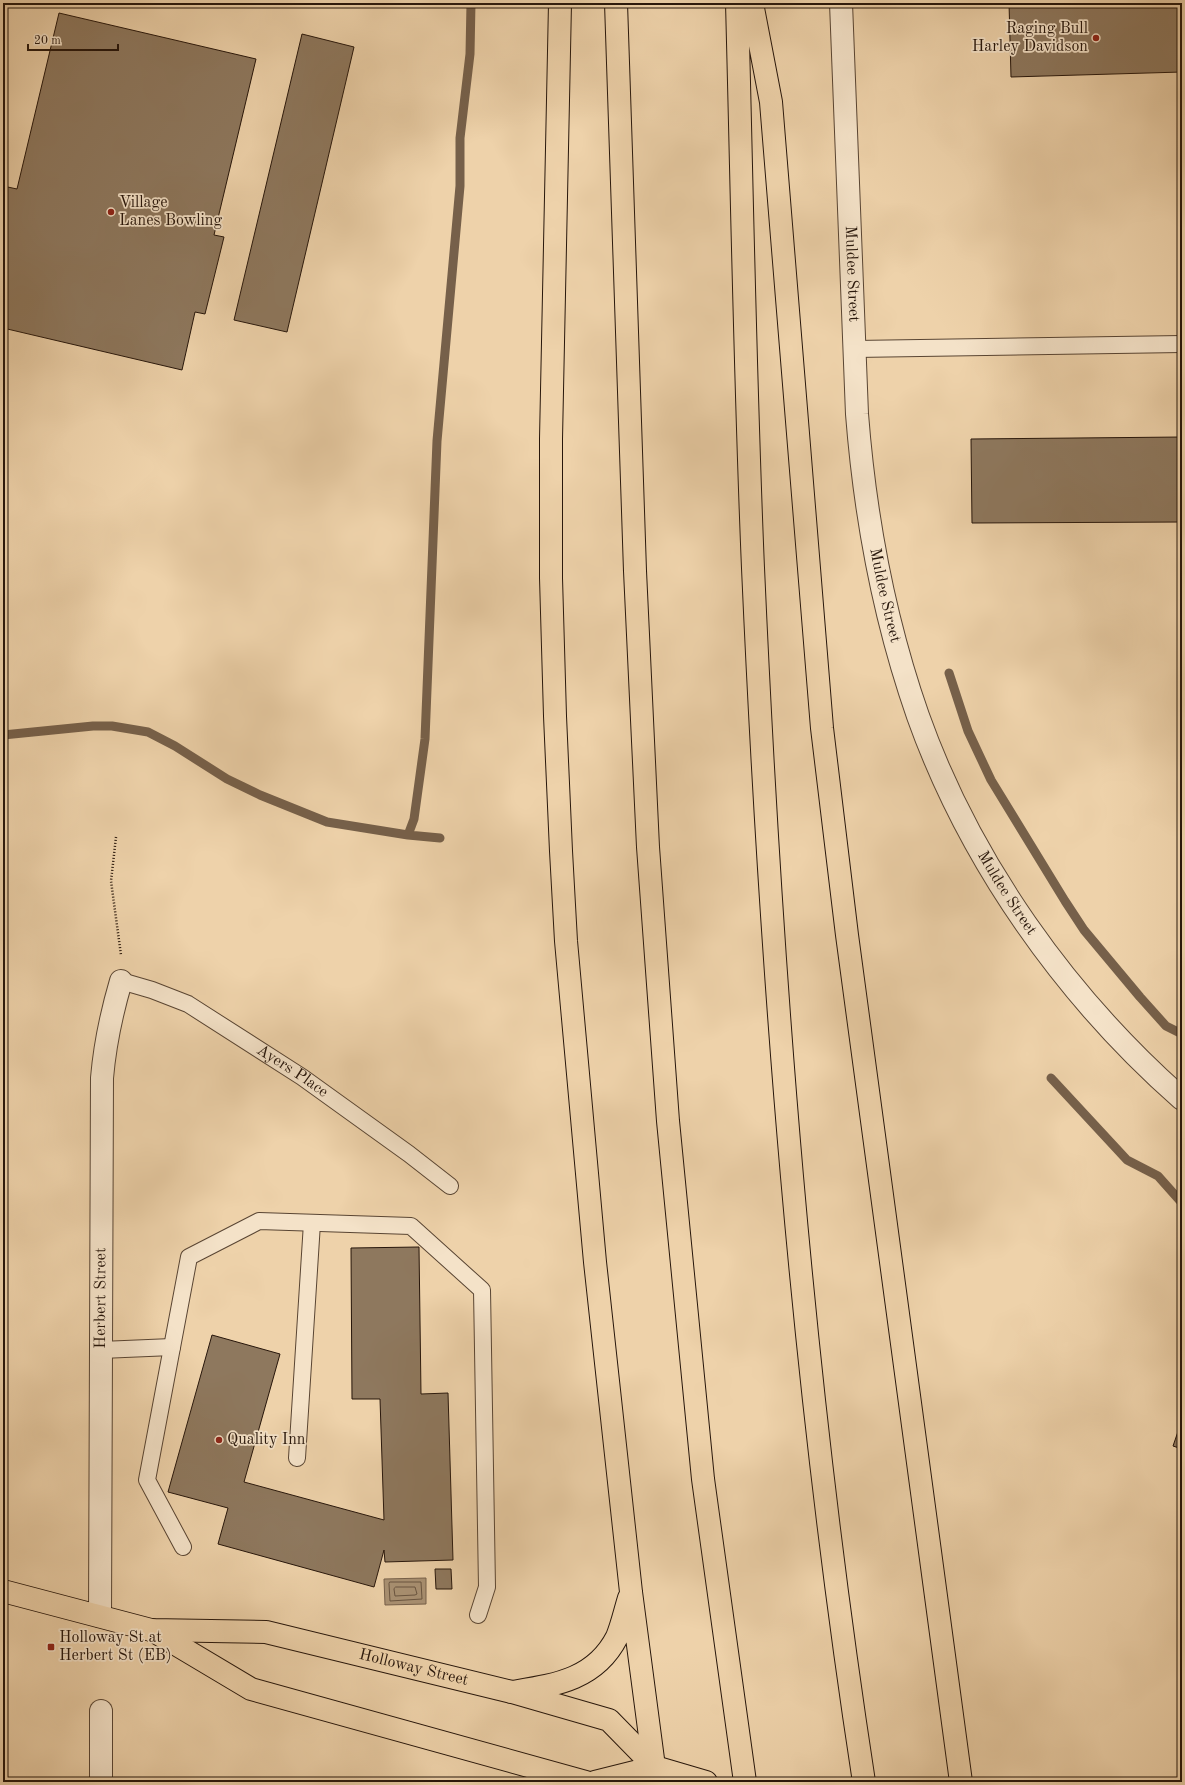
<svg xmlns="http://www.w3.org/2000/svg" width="1185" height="1785" font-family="'Old Standard TT',serif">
	<rect width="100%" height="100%" fill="#eed2aa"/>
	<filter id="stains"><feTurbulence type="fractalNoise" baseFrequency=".005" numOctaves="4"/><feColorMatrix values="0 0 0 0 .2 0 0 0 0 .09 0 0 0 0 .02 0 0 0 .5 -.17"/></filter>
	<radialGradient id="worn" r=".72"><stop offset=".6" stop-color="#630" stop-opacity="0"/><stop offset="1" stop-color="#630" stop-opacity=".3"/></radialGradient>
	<path fill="#aa9274" stroke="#76604a" d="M 426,1578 L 426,1604 L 385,1605 L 384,1579 Z"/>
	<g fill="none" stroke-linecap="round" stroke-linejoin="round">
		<path stroke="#685440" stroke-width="1" d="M 390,1582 L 421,1582 L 422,1599 L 390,1601 L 389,1584 Z
			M 396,1587 L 415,1587 L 417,1594 L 415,1595 L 395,1596 L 394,1589 Z"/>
		<path stroke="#76604a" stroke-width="9" d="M 949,673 L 968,731 L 991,780 L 1065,901 L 1084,930 L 1140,997 L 1166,1026 L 1182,1034
			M 3,735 L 93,726 L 112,726 L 148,732 L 175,746 L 227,779 L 260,795 L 327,822 L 408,835 L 440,838
			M 408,835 L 414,819 L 425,739 L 437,441 L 460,186 L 460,138 L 470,54 L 471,3
			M 1051,1078 L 1127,1160 L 1158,1176 L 1182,1203"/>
	</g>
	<path fill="#8e785e" stroke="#27160b" d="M 1009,3 L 1182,3 L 1182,72 L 1011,77 Z
		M 59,13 L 256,59 L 214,235 L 224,237 L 205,314 L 195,312 L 182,370 L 3,328 L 3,248 L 6,236 L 3,236 L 3,186 L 17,189 Z
		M 302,34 L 354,47 L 287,332 L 234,320 Z
		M 1182,437 L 1182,522 L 972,523 L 971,439 Z
		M 419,1247 L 421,1394 L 448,1393 L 453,1560 L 385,1562 L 384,1550 L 374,1587 L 218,1544 L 228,1508 L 168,1492 L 212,1335 L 280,1354 L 244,1482 L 384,1520 L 380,1399 L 352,1399 L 351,1248 Z
		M 1182,1420 L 1182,1449 L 1173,1446 Z
		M 435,1569 L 451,1569 L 452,1589 L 436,1589 Z"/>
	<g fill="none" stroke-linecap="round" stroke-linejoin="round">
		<g stroke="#594533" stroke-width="18">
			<g id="service">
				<path d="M 855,349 L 1182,344"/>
				<path id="s1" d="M 121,981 L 152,990 L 188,1004 L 302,1077 L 409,1154 L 450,1186"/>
				<path d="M 101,1350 L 172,1347"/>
				<path d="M 297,1458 L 312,1223"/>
				<path d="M 183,1547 L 147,1480 L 189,1257 L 259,1221 L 411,1226 L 482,1290 L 487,1587 L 478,1615"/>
			</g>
		</g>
		<g stroke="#594533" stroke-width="24">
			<g id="minor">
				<path id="s2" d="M 100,1616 L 102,1078 C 105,1043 111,1015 121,981"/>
				<path d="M 101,1711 L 101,1782"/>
			</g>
		</g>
		<g stroke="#594533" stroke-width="24">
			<g id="tertiary">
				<path id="s3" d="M 841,3 L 857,414 C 865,516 884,619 918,716 C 970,862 1066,997 1182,1099"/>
			</g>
		</g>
		<g stroke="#27160b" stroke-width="24">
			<g id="primary">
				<path id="s4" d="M 3,1591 L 151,1630 L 266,1632 L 512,1692 L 609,1720 L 655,1767 L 595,1782"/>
				<path d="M 152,1630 L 251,1689 L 586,1782"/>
			</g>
		</g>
		<g stroke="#27160b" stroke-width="24">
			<path id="trunk" d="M 655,1767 L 706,1782"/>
		</g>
		<g stroke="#27160b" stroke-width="24">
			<path id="motorway" d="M 560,3 L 551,439 L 551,578 L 555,716 L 561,851 L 566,941 L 595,1262 L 631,1592 L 656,1782
				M 616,3 L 635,571 L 648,847 L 668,1121 L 703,1479 L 745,1782
				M 737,3 C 742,191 745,380 753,568 C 771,974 802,1380 864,1782
				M 752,3 L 771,102 L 822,728 L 847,935 L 961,1782
				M 512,1692 C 555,1685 595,1680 617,1637 C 622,1625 625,1611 629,1598"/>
		</g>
		<path stroke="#27160b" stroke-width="2.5" stroke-dasharray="1 2" stroke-linecap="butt" d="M 116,837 L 111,881 L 121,955"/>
		<use href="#service" stroke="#f4e2c8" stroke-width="16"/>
		<use href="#minor" stroke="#f4e2c8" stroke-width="22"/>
		<use href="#tertiary" stroke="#f4e2c8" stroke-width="22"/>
		<use href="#primary" stroke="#eed2aa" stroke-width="22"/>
		<use href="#trunk" stroke="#eed2aa" stroke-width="22"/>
		<use href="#motorway" stroke="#eed2aa" stroke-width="22"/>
	</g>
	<g fill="#8f2418" stroke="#f4e2c8" stroke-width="1.5">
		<circle cx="1096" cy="38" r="4"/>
		<circle cx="111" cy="212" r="4"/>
		<circle cx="219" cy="1440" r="4"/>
		<rect x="47" y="1643" width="8" height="8" rx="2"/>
	</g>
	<g text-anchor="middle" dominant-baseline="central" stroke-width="3.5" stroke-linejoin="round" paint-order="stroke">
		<g font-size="16" fill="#27160b" stroke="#f4e2c8" text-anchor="start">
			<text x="1088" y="29" text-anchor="end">Raging Bull<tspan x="1088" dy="18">Harley Davidson</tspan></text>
			<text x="119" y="203">Village<tspan x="119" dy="18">Lanes Bowling</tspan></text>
			<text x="227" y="1440">Quality Inn</text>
			<text x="59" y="1638">Holloway St at<tspan x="59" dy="18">Herbert St (EB)</tspan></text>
		</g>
		<g font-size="16" fill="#27160b" stroke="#f4e2c8">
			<text stroke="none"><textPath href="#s3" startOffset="271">Muldee Street</textPath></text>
			<text stroke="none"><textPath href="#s3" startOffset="595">Muldee Street</textPath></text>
			<text stroke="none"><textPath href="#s3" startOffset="919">Muldee Street</textPath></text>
			<text stroke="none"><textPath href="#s1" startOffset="195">Ayers Place</textPath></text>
			<text stroke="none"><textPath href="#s2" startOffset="318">Herbert Street</textPath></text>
			<text stroke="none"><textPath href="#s4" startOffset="420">Holloway Street</textPath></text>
		</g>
	</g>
	<rect width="1185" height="1785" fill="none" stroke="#eed2aa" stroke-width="16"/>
	<rect x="4" y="4" width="1177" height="1777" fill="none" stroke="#27160b" stroke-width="2"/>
	<rect x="8" y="8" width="1169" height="1769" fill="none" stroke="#27160b"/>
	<path d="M28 44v6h90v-6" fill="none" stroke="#27160b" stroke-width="2"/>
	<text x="34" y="44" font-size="12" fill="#27160b" stroke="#f4e2c8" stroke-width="3" paint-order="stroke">20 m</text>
	<rect width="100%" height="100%" filter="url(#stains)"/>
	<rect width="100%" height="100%" fill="url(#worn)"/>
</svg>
